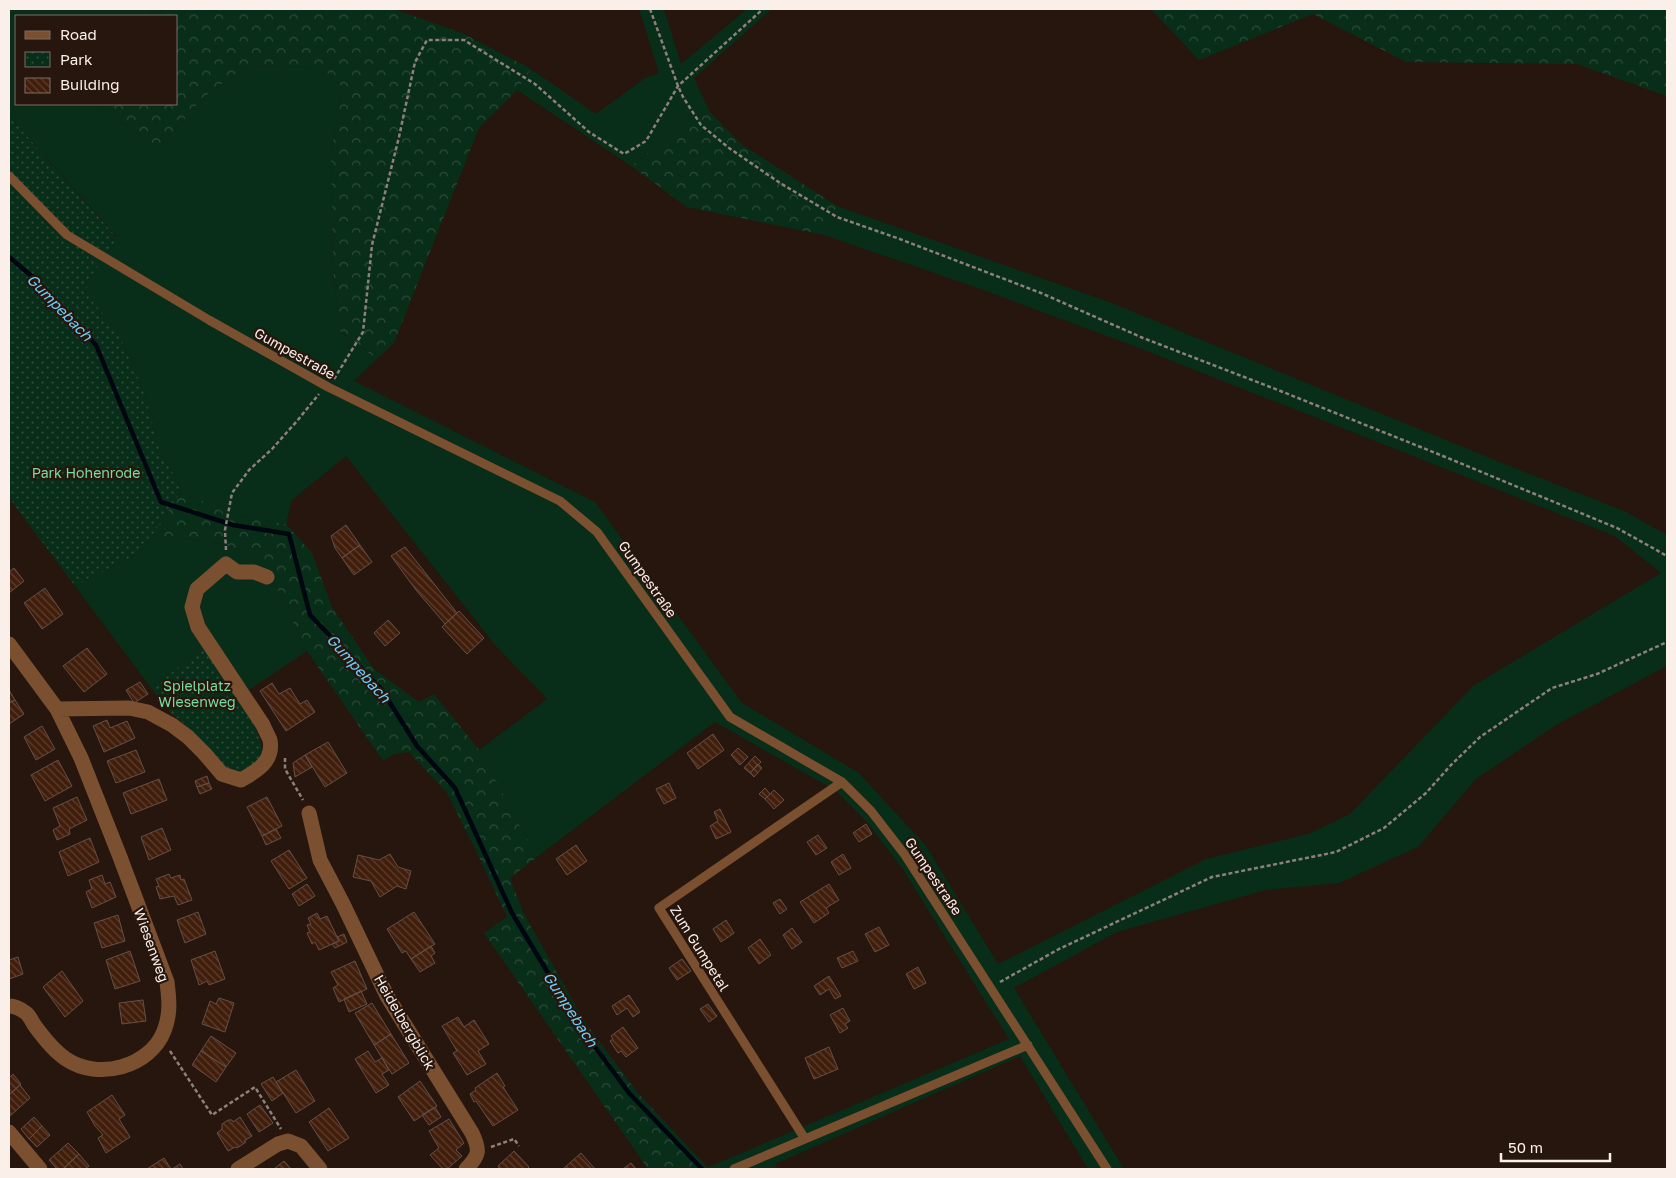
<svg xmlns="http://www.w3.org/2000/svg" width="1676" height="1178" font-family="'Golos Text',sans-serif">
	<defs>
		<pattern id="forest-crowns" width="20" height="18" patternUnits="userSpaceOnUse" patternTransform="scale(1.25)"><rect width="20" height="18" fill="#082d19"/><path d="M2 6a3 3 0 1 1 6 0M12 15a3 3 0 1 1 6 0" fill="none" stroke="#2d4c3a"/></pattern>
		<pattern id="park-dots" width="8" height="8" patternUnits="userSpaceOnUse" patternTransform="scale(1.25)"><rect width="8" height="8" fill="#082d19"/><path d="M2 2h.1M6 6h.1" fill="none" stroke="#2d4c3a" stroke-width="1.8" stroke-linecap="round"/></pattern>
		<pattern id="building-back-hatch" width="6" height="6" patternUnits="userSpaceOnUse" patternTransform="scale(1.25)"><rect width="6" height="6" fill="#411e0b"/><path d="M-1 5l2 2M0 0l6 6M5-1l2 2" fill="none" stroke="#5d3f2f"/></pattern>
	</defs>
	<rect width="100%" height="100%" fill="#26160e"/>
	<path fill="#082d19" d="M 9,9 L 167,9 L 137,16 L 16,16 L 16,104 L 102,104 L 103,110 L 159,148 L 204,97 L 247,66 L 322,68 L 343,88 L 331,153 L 333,270 L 340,331 L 377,359 L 354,381 L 595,502 L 742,703 L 859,773 L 926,846 L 998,964 L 1206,859 L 1308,834 L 1350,814 L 1473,686 L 1661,573 L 1615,536 L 1147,351 L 978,288 L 824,235 L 837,206 L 1109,302 L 1502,463 L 1624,511 L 1667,535 L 1667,666 L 1556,725 L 1476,779 L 1418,847 L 1339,883 L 1266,890 L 1117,932 L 1014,988 L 1124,1169 L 1088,1169 L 1020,1056 L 775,1164 L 777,1169 L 704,1169 L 1009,1039 L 902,868 L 867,822 L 836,791 L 715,722 L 537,857 L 479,750 L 547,699 L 496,646 L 346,456 L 292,500 L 286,524 L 223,512 L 182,490 L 160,450 L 142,387 L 117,331 L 85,292 L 92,275 L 118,238 L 9,116 Z
		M 639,9 L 664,9 L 681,64 L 747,9 L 772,9 L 694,78 L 710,112 L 693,118 L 631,166 L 517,90 L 531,69 L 596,114 L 645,78 L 659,73 Z
		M 152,535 L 218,543 L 255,555 L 269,572 L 307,651 L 237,698 L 204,648 L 151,688 L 75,586 L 141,552 Z"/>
	<path fill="url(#forest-crowns)" d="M 167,9 L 393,9 L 462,33 L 531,69 L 517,90 L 479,128 L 394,343 L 377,359 L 340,331 L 333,270 L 331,153 L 343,88 L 322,68 L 247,66 L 204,97 L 159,148 L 103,110 L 102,104 L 176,104 L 176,16 L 137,16 Z
		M 1151,9 L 1667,9 L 1667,96 L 1577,64 L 1406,62 L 1313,14 L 1199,60 Z
		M 710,112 L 741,144 L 837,206 L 824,235 L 687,207 L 631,166 L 693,118 Z
		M 182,490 L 224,512 L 286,524 L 312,553 L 332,607 L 374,669 L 419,702 L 434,694 L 479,750 L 537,857 L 510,878 L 523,912 L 585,1022 L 637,1092 L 708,1168 L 648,1169 L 484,933 L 507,917 L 476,851 L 447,793 L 409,752 L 394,754 L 383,761 L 307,651 L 269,572 L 255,555 L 218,543 L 152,535 Z"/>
	<path fill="url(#park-dots)" d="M 9,116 L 118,239 L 92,275 L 85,292 L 117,331 L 142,387 L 160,450 L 182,490 L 141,552 L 75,586 L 9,498 Z
		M 204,648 C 218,668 268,733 261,755 C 259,764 250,769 243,773 L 224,767 L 188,727 L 170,712 L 151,688 Z"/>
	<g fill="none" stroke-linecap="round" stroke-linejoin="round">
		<path stroke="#000610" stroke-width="4.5" d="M 9,257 L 34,278 L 96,345 L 161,502 L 233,525 L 289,534 L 310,615 L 382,690 L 417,746 L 455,788 L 512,913 L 581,1028 L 629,1093 L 702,1169"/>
	</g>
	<path fill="url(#building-back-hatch)" stroke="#635046" d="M 346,525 L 360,545 L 342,558 L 335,548 L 331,536 Z
		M 360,545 L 372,562 L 354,575 L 342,558 Z
		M 405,547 L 457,613 L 445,624 L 416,590 L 391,556 Z
		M 14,568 L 24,581 L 9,593 L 9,572 Z
		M 45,588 L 63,614 L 42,629 L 24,603 Z
		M 459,611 L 484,638 L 467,654 L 442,627 Z
		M 388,620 L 400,633 L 385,646 L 374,633 Z
		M 87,648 L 107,674 L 84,692 L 63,666 Z
		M 140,682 L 148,694 L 134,703 L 126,690 Z
		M 272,683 L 279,694 L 290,688 L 300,704 L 307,700 L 315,712 L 286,731 L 260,691 Z
		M 9,690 L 15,700 L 9,703 Z
		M 15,700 L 24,714 L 9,724 L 9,703 Z
		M 107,720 L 110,728 L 127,721 L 135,738 L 104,752 L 93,726 Z
		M 42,726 L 55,749 L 36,760 L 24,737 Z
		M 713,734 L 724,750 L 698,769 L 687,753 Z
		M 328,742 L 347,773 L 325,787 L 305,755 Z
		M 738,748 L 748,757 L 740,765 L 731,755 Z
		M 136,750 L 145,772 L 116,783 L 107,761 Z
		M 305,755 L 312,767 L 295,777 L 293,763 Z
		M 755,756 L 761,762 L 750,773 L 744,768 Z
		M 58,760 L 72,786 L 45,801 L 31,775 Z
		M 758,764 L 762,768 L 754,777 L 750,773 Z
		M 207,776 L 209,783 L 197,787 L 195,781 Z
		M 159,779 L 167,800 L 131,814 L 123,793 Z
		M 209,783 L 212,789 L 200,794 L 197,787 Z
		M 669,783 L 676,798 L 664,804 L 656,789 Z
		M 765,788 L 770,794 L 765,799 L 759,794 Z
		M 774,790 L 784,800 L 774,809 L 765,799 Z
		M 77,797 L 87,820 L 69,829 L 70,834 L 57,840 L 53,830 L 60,826 L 53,808 Z
		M 267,797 L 282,826 L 262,836 L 247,807 Z
		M 720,809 L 731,832 L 716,839 L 710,826 L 718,821 L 714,812 Z
		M 866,824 L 872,834 L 859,842 L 853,833 Z
		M 162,828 L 171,850 L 149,860 L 141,837 Z
		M 276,829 L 281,838 L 266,845 L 262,836 Z
		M 818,835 L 827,848 L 816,855 L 807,842 Z
		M 90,838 L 99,862 L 68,876 L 59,852 Z
		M 576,845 L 587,861 L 567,875 L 556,859 Z
		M 289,850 L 307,878 L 289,889 L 271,861 Z
		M 390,854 L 398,867 L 411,871 L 406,889 L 397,886 L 380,897 L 371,881 L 353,877 L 358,855 L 379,860 Z
		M 843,854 L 851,868 L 839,875 L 831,862 Z
		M 169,874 L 171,878 L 180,875 L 181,880 L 184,879 L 192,900 L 178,905 L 174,896 L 160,899 L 156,887 L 159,886 L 156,879 Z
		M 102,875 L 105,884 L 110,882 L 116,897 L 92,908 L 86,892 L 92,889 L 89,880 Z
		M 307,884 L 315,896 L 299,906 L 292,894 Z
		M 829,884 L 839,900 L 826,908 L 829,913 L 814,923 L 800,902 Z
		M 780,899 L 787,909 L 780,914 L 773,903 Z
		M 198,912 L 206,934 L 185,943 L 177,920 Z
		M 414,912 L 435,944 L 411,959 L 406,951 L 402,953 L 387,929 Z
		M 317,913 L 320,919 L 327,916 L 339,941 L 319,950 L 315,942 L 312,944 L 307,933 L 310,932 L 307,925 L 311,924 L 308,918 Z
		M 118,915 L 125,941 L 102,948 L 94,923 Z
		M 726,920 L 734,933 L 721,942 L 713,929 Z
		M 879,927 L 889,945 L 875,952 L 865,934 Z
		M 792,928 L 802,942 L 792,949 L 783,935 Z
		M 344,934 L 347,942 L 335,948 L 332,944 L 339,941 L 337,937 Z
		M 760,939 L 771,955 L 759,964 L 748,948 Z
		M 431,946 L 435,953 L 431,956 L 435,963 L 420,972 L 411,959 Z
		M 130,951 L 140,981 L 115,989 L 106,960 Z
		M 215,951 L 225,979 L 209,985 L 207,981 L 199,985 L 191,960 Z
		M 853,951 L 858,961 L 842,968 L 837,958 Z
		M 18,957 L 23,974 L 9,979 L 9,960 Z
		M 682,959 L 691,971 L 677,980 L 669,968 Z
		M 355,961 L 367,989 L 339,1002 L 333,988 L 338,985 L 331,972 Z
		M 918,967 L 926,983 L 914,989 L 906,974 Z
		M 62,971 L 83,1001 L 65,1017 L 43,987 Z
		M 829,976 L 841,996 L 835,999 L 829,989 L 820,995 L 814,986 Z
		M 361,991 L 367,1004 L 349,1012 L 344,999 Z
		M 629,995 L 640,1012 L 633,1017 L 627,1008 L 617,1015 L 612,1006 Z
		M 219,998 L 234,1003 L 225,1032 L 202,1024 L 210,1001 L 216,1004 Z
		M 143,1000 L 146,1021 L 122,1024 L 119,1003 Z
		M 372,1003 L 391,1034 L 374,1045 L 355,1013 Z
		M 708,1004 L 717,1016 L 709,1022 L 700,1009 Z
		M 843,1008 L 850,1021 L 845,1024 L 848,1028 L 840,1033 L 830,1015 Z
		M 458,1017 L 464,1027 L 474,1020 L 489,1044 L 478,1051 L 486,1064 L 467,1075 L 453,1053 L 457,1051 L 442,1026 Z
		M 623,1027 L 638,1048 L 626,1057 L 621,1051 L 618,1053 L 610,1041 L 613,1039 L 611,1036 Z
		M 391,1034 L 409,1063 L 392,1074 L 374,1045 Z
		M 211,1036 L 236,1053 L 226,1067 L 201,1051 Z
		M 829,1047 L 838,1069 L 814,1079 L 805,1058 Z
		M 201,1051 L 226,1067 L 216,1082 L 192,1065 Z
		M 368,1051 L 375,1062 L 382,1058 L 389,1070 L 382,1074 L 389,1085 L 376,1093 L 355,1059 Z
		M 296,1070 L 315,1101 L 296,1113 L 276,1082 Z
		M 497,1073 L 505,1086 L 503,1087 L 518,1110 L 493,1126 L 476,1101 L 474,1102 L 470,1094 L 476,1090 L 475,1088 Z
		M 13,1074 L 21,1084 L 9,1095 L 9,1078 Z
		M 273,1077 L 283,1093 L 272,1101 L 261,1084 Z
		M 420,1081 L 437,1106 L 414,1121 L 398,1097 Z
		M 20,1085 L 30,1098 L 10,1116 L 9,1095 Z
		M 112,1095 L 125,1115 L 119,1119 L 130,1137 L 106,1153 L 98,1138 L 103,1135 L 95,1126 L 87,1112 Z
		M 260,1105 L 273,1123 L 259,1132 L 247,1114 Z
		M 435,1107 L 441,1117 L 429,1125 L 422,1115 Z
		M 329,1108 L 349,1138 L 328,1151 L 309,1122 Z
		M 34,1117 L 42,1126 L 29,1139 L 21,1129 Z
		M 240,1117 L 252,1136 L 244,1141 L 246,1142 L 237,1148 L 235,1147 L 228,1151 L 217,1133 L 222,1129 L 222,1124 L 228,1120 L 232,1120 L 233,1122 Z
		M 449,1119 L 464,1143 L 456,1150 L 462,1156 L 447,1169 L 443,1169 L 430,1155 L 439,1148 L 429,1131 Z
		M 42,1126 L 50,1135 L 37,1147 L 29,1139 Z
		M 68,1143 L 79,1154 L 63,1169 L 57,1169 L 49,1160 Z
		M 514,1151 L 529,1167 L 527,1169 L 500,1169 L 498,1166 Z
		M 581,1153 L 595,1169 L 563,1169 Z
		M 79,1154 L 89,1166 L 85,1169 L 63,1169 Z
		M 164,1158 L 171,1169 L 147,1169 Z
		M 284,1161 L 291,1169 L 274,1169 Z
		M 631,1163 L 636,1169 L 623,1169 Z
		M 180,1164 L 183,1169 L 172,1169 Z"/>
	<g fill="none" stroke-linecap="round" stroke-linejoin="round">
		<path stroke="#8f817a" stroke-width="2.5" stroke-dasharray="4 2.5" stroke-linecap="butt" d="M 650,9 L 678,86 L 683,97 L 701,125 L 729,148 L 780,183 L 837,217 L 897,238 L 1041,293 L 1143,338 L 1278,390 L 1438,454 L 1617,528 L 1667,556
			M 334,379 L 363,332 L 372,245 L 399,137 L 415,62 L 427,40 L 464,40 L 535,84 L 589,132 L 624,154 L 646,141 L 678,86 L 763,9
			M 226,550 L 225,530 L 232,493 L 249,470 L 272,449 L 297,421 L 319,394
			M 285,758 L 285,769 L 303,800
			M 1000,982 L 1059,949 L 1212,877 L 1336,852 L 1384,828 L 1426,793 L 1451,765 L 1480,737 L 1552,688 L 1597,674 L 1667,642
			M 170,1051 L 212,1115 L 255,1087 L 281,1129
			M 491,1147 L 514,1139 L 519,1146"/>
		<path stroke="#7b5031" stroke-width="9" d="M 9,176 L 67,235 L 209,320 L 328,387 L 560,501 L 597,532 L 730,717 L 842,782 L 871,811 L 905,855 L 1107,1169
			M 805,1139 L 659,908 L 842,782
			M 734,1169 L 1028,1045"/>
		<path stroke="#7b5031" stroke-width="15" d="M 9,644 L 57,709 L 81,758 L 120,857 L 167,982 C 169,998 171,1014 164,1031 C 150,1067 98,1081 66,1059 C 54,1051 43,1037 35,1026 C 32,1022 30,1016 26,1013 C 21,1009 15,1006 9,1006
			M 57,709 L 129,708 L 148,712 L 172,725 L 188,737 L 204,753 L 222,774 L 241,780 C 257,771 274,761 270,740 C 268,735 265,730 263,725 L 198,627 L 192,607 L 197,589 L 226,564 L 237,572 L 254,572 L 267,577
			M 309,813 L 320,860 L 343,904 L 387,996 L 472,1133 C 480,1150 480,1155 466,1169
			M 9,1132 L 40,1169
			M 238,1169 L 278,1144 L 288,1141 L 301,1146 L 320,1169"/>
	</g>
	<g text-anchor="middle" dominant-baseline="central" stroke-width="4.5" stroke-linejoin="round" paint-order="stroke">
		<g font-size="14" fill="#fbefe9" stroke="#26160e">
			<text transform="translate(295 353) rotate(29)">Gumpestraße</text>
			<text transform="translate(648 579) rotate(55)">Gumpestraße</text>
			<text transform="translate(934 876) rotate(56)">Gumpestraße</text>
			<text transform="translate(152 945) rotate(70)">Wiesenweg</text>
			<text transform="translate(700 948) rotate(58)">Zum Gumpetal</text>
			<text transform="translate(405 1022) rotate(60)">Heidelbergblick</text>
		</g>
		<g font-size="14" fill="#77de9e" stroke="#26160e">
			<text x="86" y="472">Park Hohenrode</text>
			<text x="197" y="685">Spielplatz<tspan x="197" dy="16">Wiesenweg</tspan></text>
		</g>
		<g font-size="15" font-style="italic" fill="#70cdf6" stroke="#26160e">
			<text transform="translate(60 307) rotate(46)">Gumpebach</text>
			<text transform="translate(359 668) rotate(48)">Gumpebach</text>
			<text transform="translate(571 1009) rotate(57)">Gumpebach</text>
		</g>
	</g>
	<rect width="1676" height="1178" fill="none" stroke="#fbefe9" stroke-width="20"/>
	<rect x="15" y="15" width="162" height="90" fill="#26160e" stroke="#7b6d66"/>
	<rect x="25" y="31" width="25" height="8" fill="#7b5031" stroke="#7b6d66"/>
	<text x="60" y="40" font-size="15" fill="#fbefe9">Road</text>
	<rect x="25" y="52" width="25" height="15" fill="url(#park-dots)" stroke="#7b6d66"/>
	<text x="60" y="65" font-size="15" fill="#fbefe9">Park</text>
	<rect x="25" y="78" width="25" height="15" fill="url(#building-back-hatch)" stroke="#7b6d66"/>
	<text x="60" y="90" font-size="15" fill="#fbefe9">Building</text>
	<path d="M1501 1153v8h109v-8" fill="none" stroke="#fbefe9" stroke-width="2.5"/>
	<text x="1508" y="1153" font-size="15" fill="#fbefe9" stroke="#26160e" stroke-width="4" paint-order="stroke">50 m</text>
</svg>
